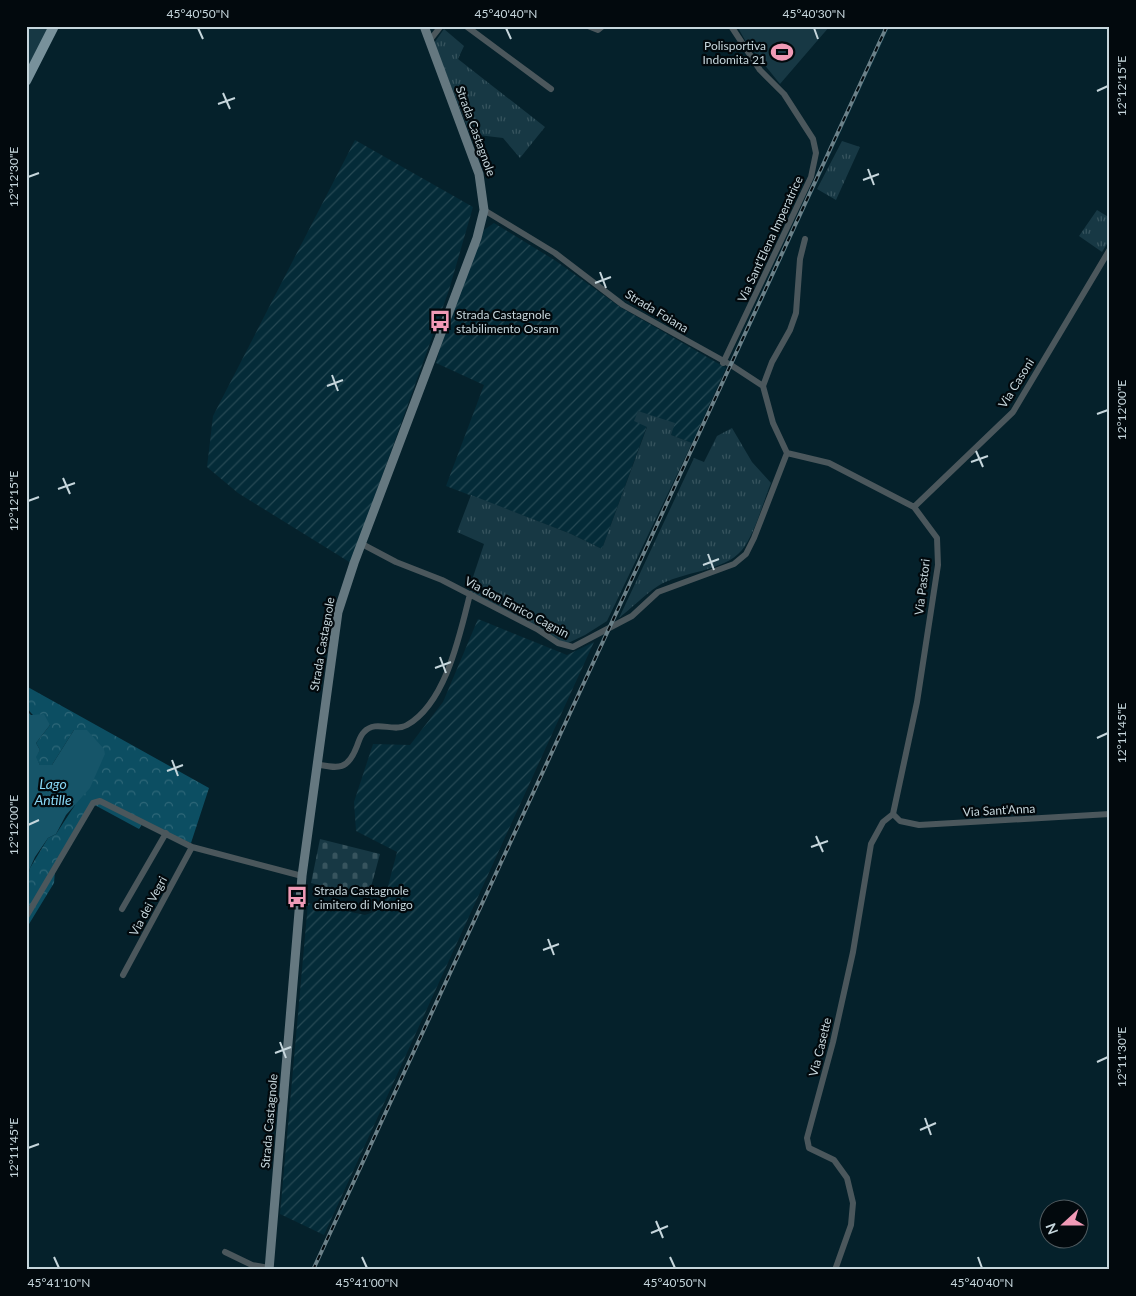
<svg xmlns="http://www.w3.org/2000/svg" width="1136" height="1296" font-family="Lato,sans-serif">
	<defs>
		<pattern id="industrial-furrows" width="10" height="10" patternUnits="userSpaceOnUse" patternTransform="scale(1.25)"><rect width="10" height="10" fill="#042b38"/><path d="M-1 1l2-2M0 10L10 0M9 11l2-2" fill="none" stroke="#274954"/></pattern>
		<pattern id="grass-tufts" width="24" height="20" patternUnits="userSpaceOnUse" patternTransform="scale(1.25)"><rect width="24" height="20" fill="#173844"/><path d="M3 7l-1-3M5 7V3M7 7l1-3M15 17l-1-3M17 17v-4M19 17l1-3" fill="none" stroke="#37545e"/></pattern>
		<pattern id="forest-crowns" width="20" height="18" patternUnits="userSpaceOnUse" patternTransform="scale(1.25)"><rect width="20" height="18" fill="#0c4e62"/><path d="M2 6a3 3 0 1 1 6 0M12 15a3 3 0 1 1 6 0" fill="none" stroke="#2e6778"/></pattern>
		<pattern id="cemetery-stones" width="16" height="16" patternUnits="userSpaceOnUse" patternTransform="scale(1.25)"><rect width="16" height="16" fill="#173844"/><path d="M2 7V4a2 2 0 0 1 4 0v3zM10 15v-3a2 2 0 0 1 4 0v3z" fill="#37545e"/></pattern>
	</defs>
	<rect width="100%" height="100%" fill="#05212b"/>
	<path fill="#042b38" d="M 885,26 L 890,26 L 734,363 L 730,361 Z"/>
	<path fill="url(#industrial-furrows)" d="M 355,140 L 473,207 L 449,290 L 351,563 L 238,493 L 207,467 L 213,416 Z
		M 494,223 L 556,261 L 620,307 L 726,368 L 692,443 L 671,435 L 674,424 L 647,426 L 602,549 L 571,534 L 446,486 L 484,385 L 436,363 L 444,333 L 484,230 Z
		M 478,619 L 567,655 L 594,642 L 324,1235 L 280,1214 L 308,903 L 365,915 L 382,909 L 397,852 L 356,831 L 354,802 L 373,744 L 410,745 L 443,702 Z"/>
	<path fill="url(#grass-tufts)" d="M 444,29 L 464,46 L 458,59 L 545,127 L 520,158 L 503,138 L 470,134 L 434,43 Z
		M 842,141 L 860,147 L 836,200 L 817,189 Z
		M 1097,210 L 1110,218 L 1110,239 L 1102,252 L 1079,236 Z
		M 638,411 L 675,423 L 671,435 L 692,443 L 607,621 L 585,635 L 566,644 L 470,594 L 471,583 L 484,544 L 457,532 L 471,495 L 571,534 L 602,549 L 647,427 L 634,421 Z
		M 732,428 L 752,462 L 771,483 C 763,502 755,534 742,550 C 724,572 682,571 658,586 C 644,595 632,608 619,618 L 694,458 L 704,462 L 717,436 Z"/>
	<path fill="url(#forest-crowns)" d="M 26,686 L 209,788 L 191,843 L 142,824 L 139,829 L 91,803 L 55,871 L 54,883 L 26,929 L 26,884 L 30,868 L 48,838 L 56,834 L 75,805 L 74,730 L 52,765 L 40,765 L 35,757 L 40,750 L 36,743 L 50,725 C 27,713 26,712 26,686 Z"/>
	<path fill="url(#cemetery-stones)" d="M 320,839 L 380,854 L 368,898 L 311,883 Z"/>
	<path fill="#173844" d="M 26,26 L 49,26 L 26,71 Z
		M 737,26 L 830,26 L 780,84 L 746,42 Z"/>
	<path fill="#165569" d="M 26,710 L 31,715 L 44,714 L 50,725 L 36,743 L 40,750 L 36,757 L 40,765 L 52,765 L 74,730 L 87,730 L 104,749 L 105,754 L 90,788 L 66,815 L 56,834 L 48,838 L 35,857 L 30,868 L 26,884 Z"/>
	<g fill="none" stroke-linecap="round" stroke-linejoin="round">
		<path stroke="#4b575c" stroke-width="6" d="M 466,26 L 551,89
			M 588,26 L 598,30 L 603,26
			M 430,40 L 441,26
			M 484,210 L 555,253 L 623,305 L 731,365 L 763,386 L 773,423 L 787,453
			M 723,363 L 811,177 L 816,153 L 813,139 L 784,94 L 760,70 L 731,26
			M 763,386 L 772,362 L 790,330 L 796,313 L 800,259 L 805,239
			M 787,453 L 829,463 L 914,507 L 937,538 L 938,565 L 917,702 L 893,814
			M 914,507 L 1013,412 L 1110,249
			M 362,544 L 396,562 L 442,580 L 537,629 L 558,643 L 573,647 L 632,616 L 658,592 L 734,564 L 746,554 L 754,538 L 787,453
			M 316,764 C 339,769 348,770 357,746 C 359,741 360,736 364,732 C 376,719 393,733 407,725 C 446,703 460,634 470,594
			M 893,814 L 900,821 L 919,825 L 1110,814
			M 122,909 L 166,833
			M 26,917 L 93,803 L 100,801 L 192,847 L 302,876
			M 123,975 L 192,847
			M 225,1252 L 252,1265 L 269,1268
			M 835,1270 L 851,1225 L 853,1203 L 847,1178 L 834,1160 L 809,1148 L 807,1138 L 833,1042 L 853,952 L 871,844 L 883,822 L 893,814"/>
		<path stroke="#657880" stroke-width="9" d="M 269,1270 L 302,876 L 338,612 L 354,563 L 477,238 L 484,210 L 479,174 L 424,26"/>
		<path stroke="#78919b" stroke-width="10" d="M 26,81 L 54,26"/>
		<g stroke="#6b8189" stroke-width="4">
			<path id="rail" d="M 313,1270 L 887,26"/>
		</g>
		<use href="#rail" stroke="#02090d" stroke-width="2" stroke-dasharray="5.5" stroke-linecap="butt"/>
	</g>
	<path fill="none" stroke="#c6d6dc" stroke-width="2" d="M 198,28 L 203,39M 506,28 L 511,39M 814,28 L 818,39M 1097,91 L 1108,86M 223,93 L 230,109M 218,104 L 235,98M 868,169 L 874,185M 28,177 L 39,173M 863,180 L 879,174M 600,272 L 606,288M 595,283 L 611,277M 332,375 L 338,391M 327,386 L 343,380M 1097,414 L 1108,410M 976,451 L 983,467M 971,462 L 988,456M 63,478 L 70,494M 58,489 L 75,483M 28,501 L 39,497M 708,554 L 714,570M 703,565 L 719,559M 440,657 L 446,673M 435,668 L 451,662M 1097,738 L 1108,733M 172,760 L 178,776M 167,771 L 183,765M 28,825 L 39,820M 816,836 L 823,852M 811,847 L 828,841M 548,939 L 554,955M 543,950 L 559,944M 280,1042 L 286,1058M 275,1053 L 291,1047M 1097,1062 L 1108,1057M 925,1118 L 931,1135M 920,1130 L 936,1123M 28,1148 L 39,1144M 656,1221 L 663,1238M 651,1233 L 668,1226M 54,1257 L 59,1268M 362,1257 L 367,1268M 670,1257 L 675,1268M 978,1257 L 982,1268"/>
	<defs>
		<g id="stadium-bare" transform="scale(1.725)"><path d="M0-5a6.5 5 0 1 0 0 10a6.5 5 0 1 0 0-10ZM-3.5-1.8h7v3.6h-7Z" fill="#f09ab6" stroke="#02090d" stroke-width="2.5" paint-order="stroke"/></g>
		<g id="bus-bare" transform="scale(1.725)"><path d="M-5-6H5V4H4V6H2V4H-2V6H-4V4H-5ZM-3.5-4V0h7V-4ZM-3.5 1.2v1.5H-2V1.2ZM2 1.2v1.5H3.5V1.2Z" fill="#f09ab6" stroke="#02090d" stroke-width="2.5" paint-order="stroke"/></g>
	</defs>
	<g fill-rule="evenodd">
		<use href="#stadium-bare" x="782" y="52"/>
		<use href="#bus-bare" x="440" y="321"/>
		<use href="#bus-bare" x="297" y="897"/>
	</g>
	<g text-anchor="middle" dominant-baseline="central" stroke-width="4.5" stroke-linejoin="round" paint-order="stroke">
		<g font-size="12" fill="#c6d6dc" stroke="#02090d" text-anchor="start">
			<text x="766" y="45" text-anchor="end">Polisportiva<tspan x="766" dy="14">Indomita 21</tspan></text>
			<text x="456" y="314">Strada Castagnole<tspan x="456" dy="14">stabilimento Osram</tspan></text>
			<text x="314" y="890">Strada Castagnole<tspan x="314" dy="14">cimitero di Monigo</tspan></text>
		</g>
		<g font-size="12" fill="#c6d6dc" stroke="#02090d">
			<text transform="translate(476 131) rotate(70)">Strada Castagnole</text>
			<text transform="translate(770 239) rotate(-65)">Via Sant'Elena Imperatrice</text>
			<text transform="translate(657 311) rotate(31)">Strada Foiana</text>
			<text transform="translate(1016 383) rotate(-58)">Via Casoni</text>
			<text transform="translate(922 587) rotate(-83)">Via Pastori</text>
			<text transform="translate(517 607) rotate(28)">Via don Enrico Cagnin</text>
			<text transform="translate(322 644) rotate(-80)">Strada Castagnole</text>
			<text transform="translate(999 810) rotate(-3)">Via Sant'Anna</text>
			<text transform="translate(148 906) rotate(-62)">Via dei Vegri</text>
			<text transform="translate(820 1047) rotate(-76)">Via Casette</text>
			<text transform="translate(269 1121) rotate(-85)">Strada Castagnole</text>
		</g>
		<g font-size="14" font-style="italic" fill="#88d7f5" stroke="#02090d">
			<text x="53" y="783">Lago<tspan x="53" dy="16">Antille</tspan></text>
		</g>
	</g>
	<rect width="1136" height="1296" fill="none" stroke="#02090d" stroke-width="55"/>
	<g transform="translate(1064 1224) rotate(249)"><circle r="24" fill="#02090d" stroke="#505b60"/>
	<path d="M0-4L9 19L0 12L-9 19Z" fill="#f09ab6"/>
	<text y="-8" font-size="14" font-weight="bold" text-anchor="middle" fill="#c6d6dc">N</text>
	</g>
	<rect x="28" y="28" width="1080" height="1240" fill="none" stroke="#c6d6dc" stroke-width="2"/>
	<g font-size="12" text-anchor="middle" fill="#c6d6dc">
		<text x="198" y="18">45°40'50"N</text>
		<text x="506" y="18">45°40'40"N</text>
		<text x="814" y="18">45°40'30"N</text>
		<text transform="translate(1122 86) rotate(-90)" y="4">12°12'15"E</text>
		<text transform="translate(14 177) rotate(-90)" y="4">12°12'30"E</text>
		<text transform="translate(1122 410) rotate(-90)" y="4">12°12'00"E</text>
		<text transform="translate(14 501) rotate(-90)" y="4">12°12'15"E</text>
		<text transform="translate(1122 733) rotate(-90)" y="4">12°11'45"E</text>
		<text transform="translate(14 825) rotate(-90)" y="4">12°12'00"E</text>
		<text transform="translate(1122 1057) rotate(-90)" y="4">12°11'30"E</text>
		<text transform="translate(14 1148) rotate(-90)" y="4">12°11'45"E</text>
		<text x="59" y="1287">45°41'10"N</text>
		<text x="367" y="1287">45°41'00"N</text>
		<text x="675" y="1287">45°40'50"N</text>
		<text x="982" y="1287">45°40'40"N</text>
	</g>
</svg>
